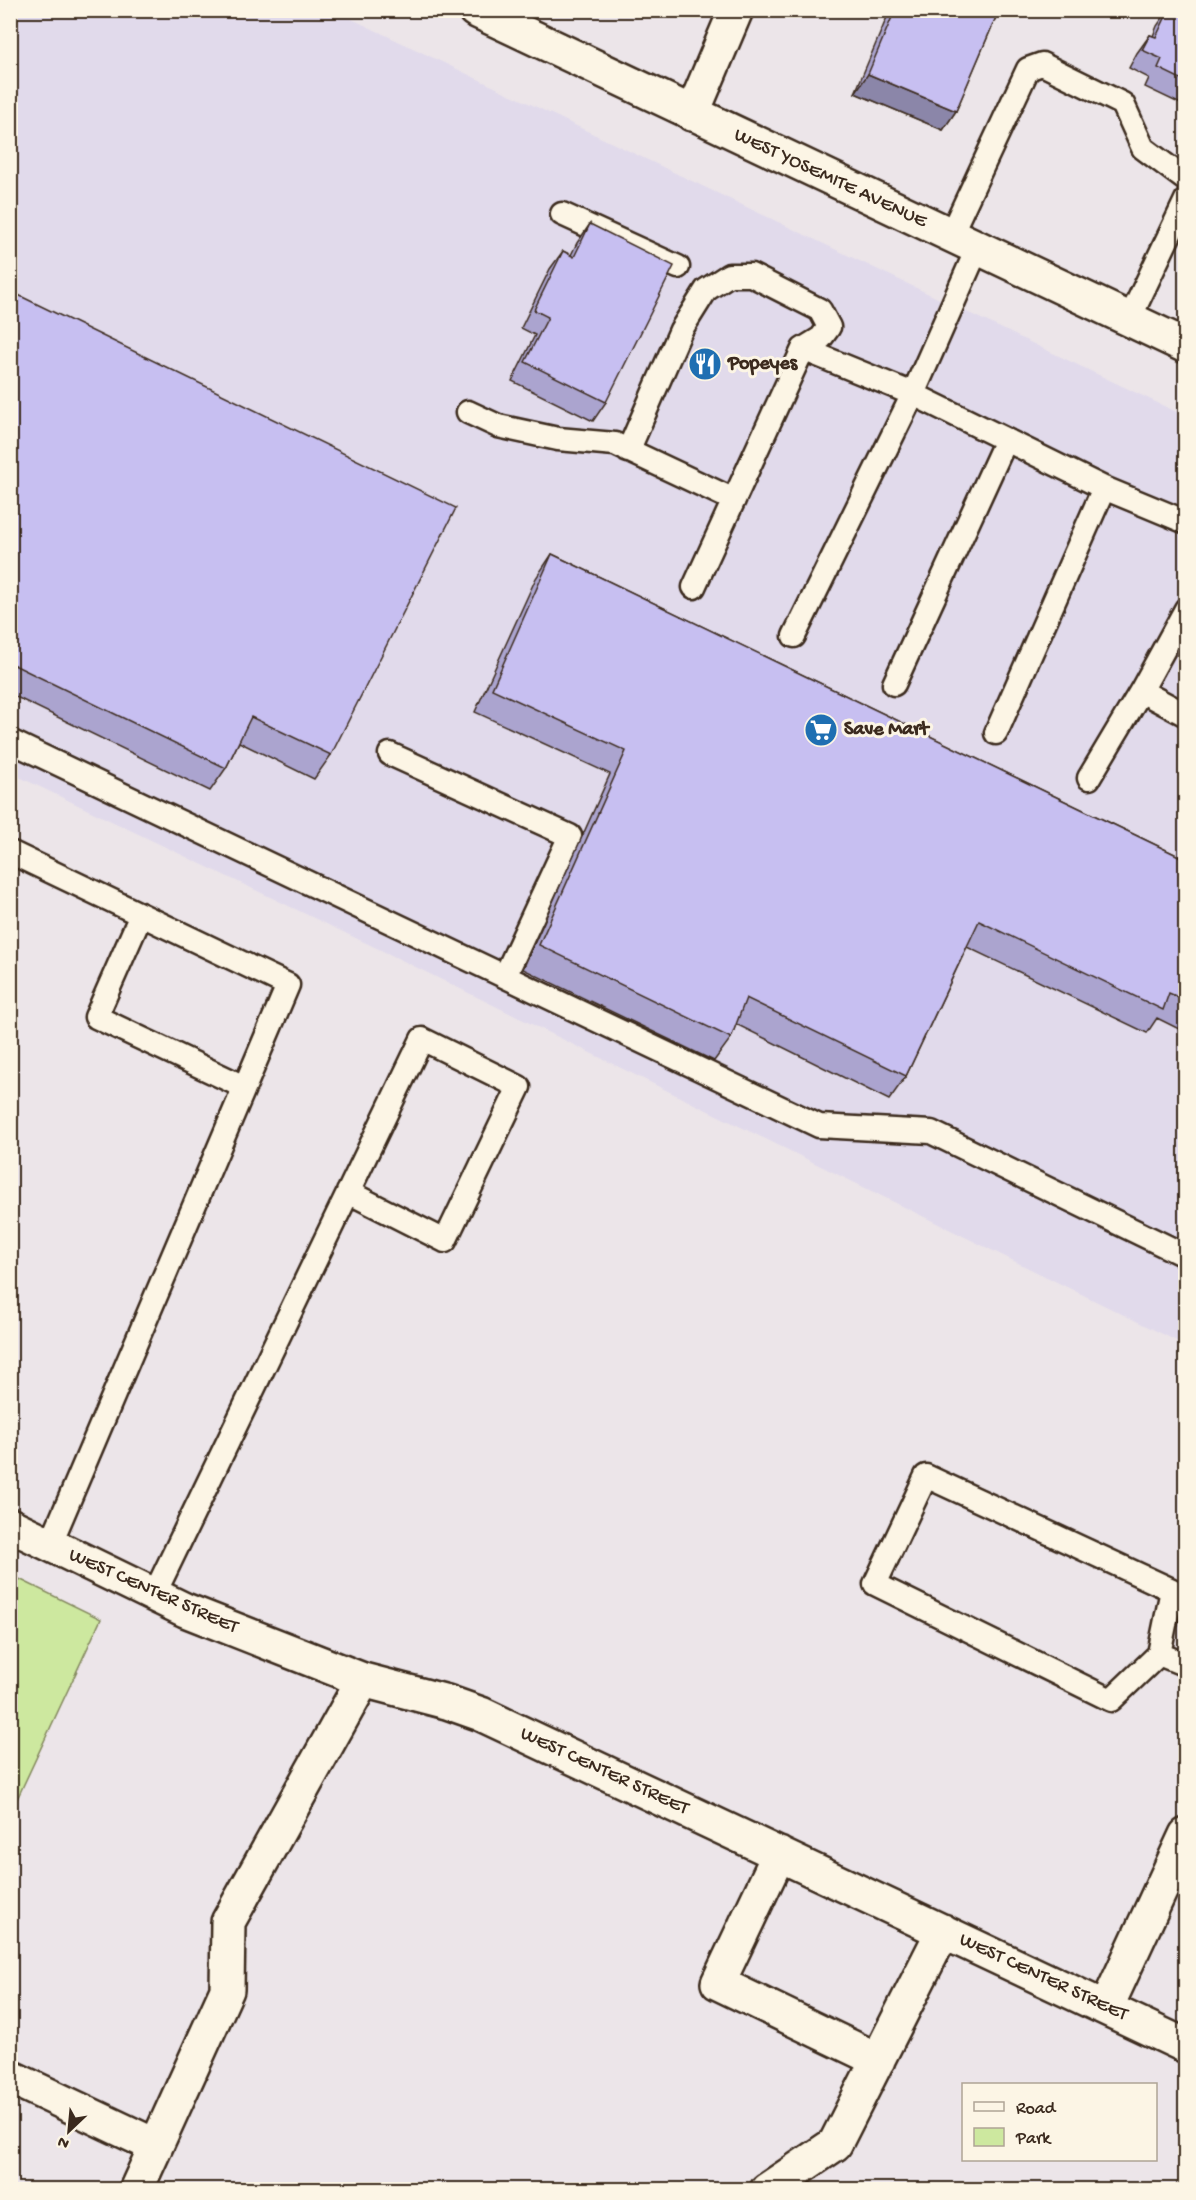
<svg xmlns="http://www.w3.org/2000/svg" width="1196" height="2200" font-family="'Gochi Hand',sans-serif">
	<rect width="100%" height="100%" fill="#ece5e9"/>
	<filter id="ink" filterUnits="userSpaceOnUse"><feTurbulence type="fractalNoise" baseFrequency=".0167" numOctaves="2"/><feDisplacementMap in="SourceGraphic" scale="12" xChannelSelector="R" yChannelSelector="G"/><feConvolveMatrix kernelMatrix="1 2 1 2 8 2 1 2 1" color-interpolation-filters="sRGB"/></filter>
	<g filter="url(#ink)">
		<path fill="#e1daeb" d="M 10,11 L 335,11 L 1185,416 L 1185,1345 L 389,954 L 11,773 Z"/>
		<path fill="#cde89f" stroke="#84895e" stroke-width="1.5" d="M 11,1575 L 101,1619 L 11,1812 Z"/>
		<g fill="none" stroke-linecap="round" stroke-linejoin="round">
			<g stroke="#3b2a1e" stroke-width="27">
				<path id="service" d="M 562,214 L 678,267
					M 950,236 L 1028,69 L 1042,64 L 1123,104 L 1143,148 L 1186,180
					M 1129,320 L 1186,200
					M 468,412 L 498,426 L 558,439 L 615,444 L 734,500
					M 628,451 L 681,330 L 706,290 L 729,275 L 751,275 L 820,310 L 829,327 L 821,338 L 803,349
					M 694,587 L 803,349 L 913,394 L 977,249
					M 794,636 L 913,394 L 1104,488 L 1186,522
					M 894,684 L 1006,440
					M 1141,691 L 1186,715
					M 996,733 L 1104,488
					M 10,741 L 819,1126 L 931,1132 L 1186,1256
					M 390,754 L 570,836 L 505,976
					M 1089,778 L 1141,691 L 1186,609
					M 10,852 L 288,985 L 50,1545
					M 141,915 L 96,1017 L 244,1087
					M 926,1476 L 1172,1590 L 1159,1654 L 1111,1700 L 875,1584 Z
					M 154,1595 L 422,1039 L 519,1087 L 445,1241 L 348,1192
					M 1159,1654 L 1186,1665"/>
			</g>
			<g stroke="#3b2a1e" stroke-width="38">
				<path id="minor" d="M 692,114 L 736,10
					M 10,1525 L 185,1610 L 363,1680 L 447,1702 L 481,1714 L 1186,2046
					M 779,1854 L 718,1983 L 878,2060
					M 1106,2008 L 1186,1835
					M 10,2077 L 156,2146
					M 136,2190 L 227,1990 L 228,1922 L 363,1680
					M 767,2190 L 835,2144 L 943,1931"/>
			</g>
			<g stroke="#3b2a1e" stroke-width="38">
				<path id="secondary" d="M 475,10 L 1186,346"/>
			</g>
			<use href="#service" stroke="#fcf5e5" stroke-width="22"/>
			<use href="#minor" stroke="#fcf5e5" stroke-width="33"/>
			<use href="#secondary" stroke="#fcf5e5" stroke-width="33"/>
		</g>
		<path fill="#aba4cf" stroke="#3b2a1e" stroke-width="1.5" d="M 890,10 L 999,10 L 956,111 L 943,130 L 855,93 Z
			M 1168,10 L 1176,10 L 1185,17 L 1185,106 L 1145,87 L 1149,78 L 1129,68 L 1137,53 L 1150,35 L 1153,36 L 1157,26 Z
			M 590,224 L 606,402 L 593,421 L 512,381 L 535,335 L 521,328 L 550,269 L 563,251 L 571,255 L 577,243 Z
			M 10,291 L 331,755 L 314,779 L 239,742 L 226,768 L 210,791 L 10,694 Z
			M 552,554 L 1185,859 L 1185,1032 L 1157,1018 L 1147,1033 L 967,947 L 906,1076 L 889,1100 L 736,1024 L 731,1038 L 714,1061 L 523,969 L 610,774 L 475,712 L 536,578 Z"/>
		<path fill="#8b86a9" stroke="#3b2a1e" stroke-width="1.5" d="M 868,74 L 956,111 L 943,130 L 855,93 Z"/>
		<path fill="#c7bff1" stroke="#3b2a1e" stroke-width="1.5" d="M 895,10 L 999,10 L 956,111 L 868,74 Z
			M 1169,10 L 1176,10 L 1185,17 L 1185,81 L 1158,68 L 1162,59 L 1142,50 L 1150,35 L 1156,37 Z
			M 590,224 L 674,266 L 606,402 L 525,362 L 548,317 L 534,310 L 563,251 L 574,257 Z
			M 10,291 L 456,508 L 331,755 L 251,717 L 226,768 L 10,663 Z
			M 552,554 L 1185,859 L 1185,1000 L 1169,993 L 1163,1010 L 979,921 L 906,1076 L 746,998 L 731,1038 L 539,945 L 626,751 L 492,689 Z"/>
	</g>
	<defs>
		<g id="restaurant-disc" transform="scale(1.725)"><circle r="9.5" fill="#1f6fb2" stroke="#fcf5e5"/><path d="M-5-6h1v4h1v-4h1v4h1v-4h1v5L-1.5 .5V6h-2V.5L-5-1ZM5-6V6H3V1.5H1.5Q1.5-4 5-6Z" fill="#fff"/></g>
		<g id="supermarket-disc" transform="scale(1.725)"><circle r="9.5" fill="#1f6fb2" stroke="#fcf5e5"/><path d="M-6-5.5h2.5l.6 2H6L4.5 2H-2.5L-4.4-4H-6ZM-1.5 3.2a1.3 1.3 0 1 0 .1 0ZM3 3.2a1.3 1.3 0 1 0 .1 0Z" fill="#fff"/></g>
	</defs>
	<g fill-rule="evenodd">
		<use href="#restaurant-disc" x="705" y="364"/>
		<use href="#supermarket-disc" x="821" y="730"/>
	</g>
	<g text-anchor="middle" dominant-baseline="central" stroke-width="6" stroke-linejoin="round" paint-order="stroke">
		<g font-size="20" fill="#3b2a1e" stroke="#fcf5e5">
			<text transform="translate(830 179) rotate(25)">WEST YOSEMITE AVENUE</text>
			<text transform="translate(153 1592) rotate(24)">WEST CENTER STREET</text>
			<text transform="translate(604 1772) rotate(25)">WEST CENTER STREET</text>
			<text transform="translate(1043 1978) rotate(25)">WEST CENTER STREET</text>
		</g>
		<g font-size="20" font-weight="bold" fill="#3b2a1e" stroke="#fcf5e5" text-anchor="start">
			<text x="728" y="364">Popeyes</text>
			<text x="844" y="730">Save Mart</text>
		</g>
	</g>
	<rect width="1196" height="2200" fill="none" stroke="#fcf5e5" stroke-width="36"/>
	<rect x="18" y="18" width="1160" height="2164" fill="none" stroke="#3b2a1e" stroke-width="2" filter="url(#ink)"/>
	<rect x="962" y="2083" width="195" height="78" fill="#fcf5e5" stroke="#afa495" stroke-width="1.5"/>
	<rect x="974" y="2102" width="30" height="9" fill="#fcf5e5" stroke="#afa495" stroke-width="1.5"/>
	<text x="1016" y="2113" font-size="18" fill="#3b2a1e">Road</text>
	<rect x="974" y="2128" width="30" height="18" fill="#cde89f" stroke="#afa495" stroke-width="1.5"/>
	<text x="1016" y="2143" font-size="18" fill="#3b2a1e">Park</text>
	<g transform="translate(69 2131) rotate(206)" stroke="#fcf5e5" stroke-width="4.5" paint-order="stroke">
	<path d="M0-4.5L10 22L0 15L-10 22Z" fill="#3b2a1e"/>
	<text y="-9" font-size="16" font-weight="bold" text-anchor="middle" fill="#3b2a1e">N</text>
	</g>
</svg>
